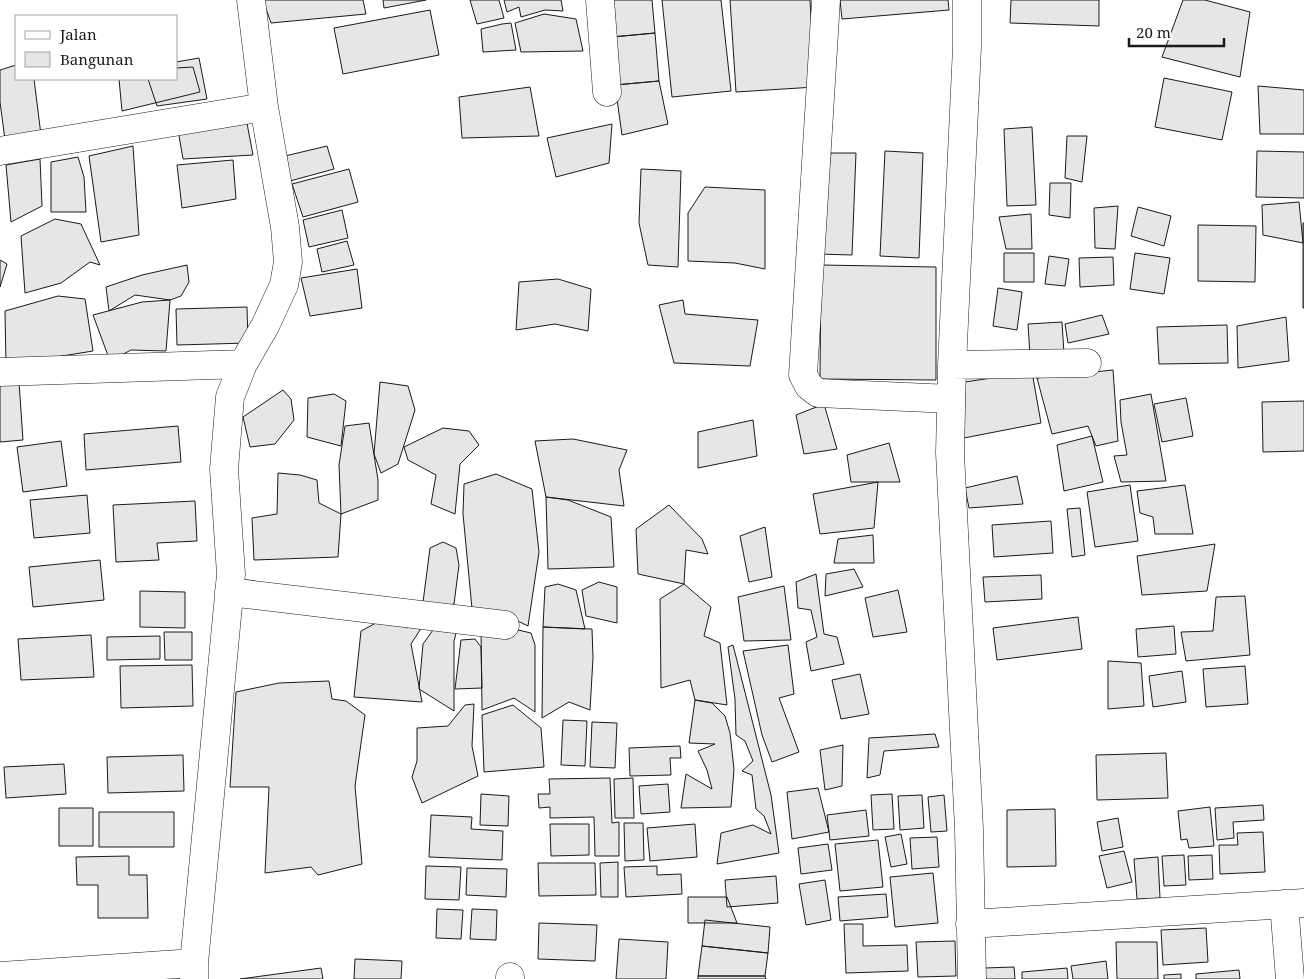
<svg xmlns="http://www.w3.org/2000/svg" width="1304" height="979" font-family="'Noto Serif',serif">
	<rect width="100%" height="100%" fill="#fff"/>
	<path fill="#e6e6e6" stroke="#1a1a1a" d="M 263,0 L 363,0 L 366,14 L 271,23 Z
		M 383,0 L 426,0 L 384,8 Z
		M 470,0 L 499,0 L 504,18 L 477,24 Z
		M 504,0 L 561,0 L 563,11 L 545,10 L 521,17 L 519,7 L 507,12 Z
		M 609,0 L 652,0 L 655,33 L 612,37 Z
		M 662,0 L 721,0 L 731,91 L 672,97 Z
		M 730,0 L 810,0 L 815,87 L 736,92 Z
		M 840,0 L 948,0 L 949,10 L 842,19 Z
		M 1011,0 L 1099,0 L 1099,26 L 1010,23 Z
		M 1183,0 L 1205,0 L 1250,12 L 1240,77 L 1162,57 Z
		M 430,10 L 439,55 L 343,74 L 334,28 Z
		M 544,14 L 576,19 L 583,51 L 521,52 L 515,23 Z
		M 511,23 L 516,50 L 483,52 L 481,29 L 502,24 Z
		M 655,33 L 659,81 L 615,85 L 612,37 Z
		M 199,58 L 207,99 L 157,106 L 148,79 L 176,79 L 176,62 Z
		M 16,65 L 16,79 L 34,79 L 41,135 L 5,140 L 0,102 L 0,70 Z
		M 193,67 L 200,92 L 122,111 L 119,79 L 176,79 L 176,68 Z
		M 1164,78 L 1232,92 L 1222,140 L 1155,127 Z
		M 659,81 L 668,124 L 622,135 L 615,85 Z
		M 1258,86 L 1304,90 L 1304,134 L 1260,134 Z
		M 530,87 L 539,136 L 462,138 L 459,97 Z
		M 246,118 L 253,155 L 183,159 L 178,130 Z
		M 612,124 L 609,163 L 556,177 L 547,138 Z
		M 1032,127 L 1036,205 L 1007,206 L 1004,129 Z
		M 1067,136 L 1087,136 L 1082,182 L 1065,178 Z
		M 133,146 L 139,235 L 101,242 L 89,156 Z
		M 327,146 L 334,169 L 290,181 L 285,156 Z
		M 885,151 L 923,153 L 919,258 L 880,256 Z
		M 1257,151 L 1304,152 L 1304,198 L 1256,197 Z
		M 831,153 L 856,153 L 852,255 L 818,254 Z
		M 78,157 L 84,177 L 86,212 L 51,212 L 51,162 Z
		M 40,159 L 42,206 L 11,222 L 6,165 Z
		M 233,160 L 236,199 L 182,208 L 177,165 Z
		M 349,169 L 358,202 L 303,217 L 292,184 Z
		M 641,169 L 681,171 L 678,267 L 648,265 L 639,223 Z
		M 1050,183 L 1071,183 L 1070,218 L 1049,215 Z
		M 705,187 L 765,190 L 765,269 L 735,263 L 688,261 L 688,213 Z
		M 1299,202 L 1303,243 L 1263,235 L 1262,205 Z
		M 1118,206 L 1115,249 L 1095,248 L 1094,208 Z
		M 1138,207 L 1171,216 L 1164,246 L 1131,236 Z
		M 342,210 L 348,238 L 309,247 L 303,220 Z
		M 1031,214 L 1032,249 L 1006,249 L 999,217 Z
		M 55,219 L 81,224 L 100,265 L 90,262 L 61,283 L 25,293 L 21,236 Z
		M 1303,223 L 1304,223 L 1304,308 L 1303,308 Z
		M 1198,225 L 1256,226 L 1255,282 L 1198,281 Z
		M 347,241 L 354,265 L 322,272 L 317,249 Z
		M 1004,253 L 1034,253 L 1034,282 L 1004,282 Z
		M 1135,253 L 1170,258 L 1164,294 L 1130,289 Z
		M 1049,256 L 1069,259 L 1065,286 L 1045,284 Z
		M 1113,257 L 1114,285 L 1080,287 L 1079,258 Z
		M 0,260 L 7,264 L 0,287 Z
		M 187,265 L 189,282 L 181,296 L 170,300 L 135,295 L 109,311 L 106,287 L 142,275 Z
		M 821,265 L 936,267 L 936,380 L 820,379 Z
		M 357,269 L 362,308 L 310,316 L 301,278 Z
		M 558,279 L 591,289 L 588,331 L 555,324 L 516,330 L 519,282 Z
		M 998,288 L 1022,292 L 1017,330 L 993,326 Z
		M 58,296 L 85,299 L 93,351 L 6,365 L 5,311 Z
		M 170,300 L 166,351 L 131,350 L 110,361 L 93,315 L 142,302 Z
		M 683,300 L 685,314 L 758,320 L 750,366 L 674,363 L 659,305 Z
		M 247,307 L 248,343 L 177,345 L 176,309 Z
		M 1102,315 L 1109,334 L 1068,343 L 1065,324 Z
		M 1286,317 L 1289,361 L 1238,368 L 1237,326 Z
		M 1062,322 L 1064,354 L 1030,356 L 1028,324 Z
		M 1227,325 L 1228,363 L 1159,364 L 1157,327 Z
		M 1113,370 L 1118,441 L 1096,446 L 1088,426 L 1052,434 L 1037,378 Z
		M 1032,372 L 1041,423 L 964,438 L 965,382 Z
		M 19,382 L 23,440 L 0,442 L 0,384 Z
		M 380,382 L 408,386 L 415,410 L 398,464 L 381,473 L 374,454 Z
		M 283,390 L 291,399 L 294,420 L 275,444 L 250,447 L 243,417 Z
		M 334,394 L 346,401 L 341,446 L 307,437 L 308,398 Z
		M 1151,394 L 1166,481 L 1121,482 L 1114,456 L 1127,455 L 1121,422 L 1120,400 Z
		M 1186,398 L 1193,436 L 1162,442 L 1154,404 Z
		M 1304,401 L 1304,451 L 1263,452 L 1262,402 Z
		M 824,404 L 837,449 L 804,454 L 796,415 Z
		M 753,420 L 757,456 L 698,468 L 698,432 Z
		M 369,423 L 378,480 L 378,500 L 341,514 L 339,465 L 345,426 Z
		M 178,426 L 181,462 L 86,470 L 84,434 Z
		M 443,428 L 469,431 L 479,445 L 460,464 L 455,514 L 431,504 L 436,475 L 408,460 L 404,447 Z
		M 1092,436 L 1103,482 L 1064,491 L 1057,445 Z
		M 573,439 L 627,450 L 619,470 L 624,506 L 546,497 L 535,441 Z
		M 61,441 L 67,486 L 23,492 L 17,447 Z
		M 889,443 L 900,482 L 851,482 L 847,455 Z
		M 278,473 L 300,475 L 317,480 L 319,503 L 341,514 L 338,557 L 254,560 L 252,518 L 277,514 Z
		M 496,474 L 532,489 L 539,552 L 528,626 L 503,614 L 473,619 L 463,514 L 464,484 Z
		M 1017,476 L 1023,504 L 969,508 L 965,488 Z
		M 878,482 L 874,528 L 820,534 L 813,494 Z
		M 1130,485 L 1138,541 L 1095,547 L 1087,492 Z
		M 1185,485 L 1193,534 L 1155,534 L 1153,517 L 1140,513 L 1137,491 Z
		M 87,495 L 90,533 L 34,538 L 30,500 Z
		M 546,497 L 568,500 L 611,517 L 614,567 L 548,569 Z
		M 195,501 L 197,541 L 157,543 L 159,560 L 116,562 L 113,505 Z
		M 669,505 L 702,539 L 708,554 L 686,550 L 684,584 L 638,574 L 636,529 Z
		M 1080,508 L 1085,555 L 1072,557 L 1067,509 Z
		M 1051,521 L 1053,553 L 994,557 L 992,525 Z
		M 765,527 L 772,577 L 749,582 L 740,536 Z
		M 873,535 L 874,563 L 834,563 L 838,539 Z
		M 443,542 L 456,548 L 459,565 L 454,604 L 422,610 L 430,548 Z
		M 1215,544 L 1207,591 L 1142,595 L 1137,556 Z
		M 100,560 L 104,600 L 33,607 L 29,567 Z
		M 854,569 L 863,587 L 825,596 L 826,574 Z
		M 816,574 L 824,634 L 837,637 L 844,664 L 811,671 L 806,642 L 817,637 L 811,610 L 798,608 L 796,582 Z
		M 1041,575 L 1042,599 L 985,602 L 983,577 Z
		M 599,582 L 617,587 L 617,623 L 586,616 L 582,590 Z
		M 558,584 L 576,590 L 585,629 L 543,627 L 545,587 Z
		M 684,584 L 711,607 L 704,636 L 720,643 L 727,705 L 695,700 L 690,680 L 661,688 L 660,599 Z
		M 784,586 L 791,640 L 744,641 L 738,597 Z
		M 898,590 L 907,632 L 873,637 L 865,598 Z
		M 140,591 L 185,592 L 185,628 L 140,627 Z
		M 1245,596 L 1250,655 L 1186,661 L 1181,632 L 1213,631 L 1216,597 Z
		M 389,616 L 407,628 L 427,619 L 411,644 L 422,702 L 354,697 L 361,631 Z
		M 1078,617 L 1082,649 L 997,660 L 993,628 Z
		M 459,622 L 454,641 L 454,711 L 419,689 L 423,644 L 433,630 Z
		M 1174,626 L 1176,654 L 1138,657 L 1136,629 Z
		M 543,627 L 592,629 L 593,658 L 590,710 L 569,702 L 542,718 Z
		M 518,630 L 531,633 L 535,645 L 535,712 L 514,698 L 482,710 L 481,632 Z
		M 164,632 L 192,632 L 192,660 L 165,660 Z
		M 91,635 L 94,677 L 21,680 L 18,639 Z
		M 160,636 L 160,659 L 107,660 L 107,637 Z
		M 475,639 L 481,647 L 482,688 L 455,689 L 461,640 Z
		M 733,645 L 771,795 L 779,853 L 717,864 L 721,833 L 753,825 L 771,834 L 764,816 L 756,809 L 752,775 L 742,771 L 753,761 L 745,741 L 736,735 L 735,699 L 728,647 Z
		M 788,645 L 794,694 L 779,698 L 799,752 L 772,762 L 762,735 L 743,651 Z
		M 1108,661 L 1141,663 L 1144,706 L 1108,709 Z
		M 192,665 L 193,706 L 121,708 L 120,666 Z
		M 1245,666 L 1248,704 L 1206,707 L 1203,669 Z
		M 1182,671 L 1186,702 L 1153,707 L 1149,676 Z
		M 860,674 L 869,714 L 841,719 L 832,680 Z
		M 329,681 L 332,699 L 346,701 L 365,715 L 355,786 L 362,864 L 318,875 L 311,867 L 265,873 L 269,787 L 230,787 L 236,692 L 279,683 Z
		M 695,700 L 712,703 L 725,716 L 730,733 L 734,769 L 731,807 L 681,808 L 686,774 L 712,789 L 707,770 L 698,751 L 715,744 L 689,743 Z
		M 474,704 L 472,746 L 478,776 L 422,803 L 412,777 L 417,761 L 417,728 L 448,726 L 465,705 Z
		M 513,705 L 541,728 L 544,767 L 484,772 L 482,715 Z
		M 563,720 L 587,721 L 585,766 L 561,765 Z
		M 592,722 L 617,723 L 615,768 L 590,767 Z
		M 935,734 L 939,747 L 884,751 L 880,775 L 867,778 L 869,738 Z
		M 843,745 L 842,786 L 825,790 L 820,750 Z
		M 680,746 L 681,758 L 670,758 L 671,775 L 630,776 L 629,748 Z
		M 1166,753 L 1168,798 L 1097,800 L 1096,755 Z
		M 183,755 L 184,791 L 108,793 L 107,757 Z
		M 64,764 L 66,794 L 6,798 L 4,767 Z
		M 610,778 L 612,823 L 619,822 L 619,856 L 595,856 L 594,817 L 550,818 L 550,807 L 539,808 L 538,794 L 550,794 L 549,779 Z
		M 633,778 L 634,818 L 615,818 L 614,779 Z
		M 668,784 L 670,812 L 641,814 L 639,786 Z
		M 818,788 L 829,832 L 792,839 L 787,792 Z
		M 481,794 L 509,796 L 508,826 L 480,825 Z
		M 892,794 L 894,829 L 873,830 L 871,795 Z
		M 922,795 L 924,828 L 900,830 L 898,796 Z
		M 944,795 L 947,831 L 931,832 L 928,797 Z
		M 1263,805 L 1264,820 L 1233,822 L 1234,838 L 1217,840 L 1215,808 Z
		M 1210,807 L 1214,846 L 1189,848 L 1187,839 L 1181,840 L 1178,811 Z
		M 59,808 L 93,808 L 93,846 L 59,846 Z
		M 1055,809 L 1056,866 L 1007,867 L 1007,810 Z
		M 866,810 L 869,836 L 830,840 L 827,815 Z
		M 99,812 L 174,812 L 174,847 L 99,847 Z
		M 431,815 L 472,817 L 471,829 L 503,831 L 502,860 L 429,857 Z
		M 1118,818 L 1123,847 L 1102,851 L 1097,822 Z
		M 624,823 L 643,823 L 644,860 L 625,861 Z
		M 550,824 L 589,824 L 589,855 L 551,856 Z
		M 695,824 L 697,857 L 650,861 L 647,828 Z
		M 1263,832 L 1265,872 L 1220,874 L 1219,845 L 1238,845 L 1237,833 Z
		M 901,834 L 907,864 L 891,867 L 885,837 Z
		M 937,837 L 939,867 L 912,869 L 910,838 Z
		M 878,840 L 883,887 L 840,891 L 835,844 Z
		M 828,844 L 832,870 L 801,874 L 798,848 Z
		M 1124,851 L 1132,882 L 1107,888 L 1099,856 Z
		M 1184,855 L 1186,885 L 1164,886 L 1162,856 Z
		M 1212,855 L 1213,879 L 1189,880 L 1188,856 Z
		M 129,856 L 129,875 L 147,875 L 148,918 L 98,918 L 98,885 L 77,885 L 76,857 Z
		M 1158,857 L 1160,898 L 1137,899 L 1134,859 Z
		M 618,862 L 618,897 L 601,897 L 600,863 Z
		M 538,863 L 595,863 L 596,895 L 539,896 Z
		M 426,866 L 461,867 L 459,900 L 425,899 Z
		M 657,866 L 657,875 L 681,874 L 682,894 L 626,897 L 624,867 Z
		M 467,868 L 507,869 L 506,897 L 466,895 Z
		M 933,873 L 938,923 L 895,927 L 890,877 Z
		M 776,876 L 778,903 L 727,907 L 725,880 Z
		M 825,880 L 831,920 L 806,925 L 799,884 Z
		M 886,894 L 888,917 L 840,921 L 838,897 Z
		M 688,897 L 727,897 L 737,923 L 688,923 Z
		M 437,909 L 463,910 L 461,939 L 436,938 Z
		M 472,909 L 497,910 L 496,940 L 470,939 Z
		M 705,920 L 770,927 L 768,953 L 702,946 Z
		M 539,923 L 597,925 L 595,961 L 538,959 Z
		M 844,924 L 863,924 L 863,946 L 907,945 L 908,971 L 846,973 Z
		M 1206,928 L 1208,962 L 1163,965 L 1161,930 Z
		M 619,939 L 668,942 L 666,979 L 616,979 Z
		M 955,941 L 956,976 L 918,977 L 916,942 Z
		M 1116,942 L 1157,942 L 1158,979 L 1117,979 Z
		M 702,946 L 768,953 L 765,976 L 698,976 Z
		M 355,959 L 402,961 L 401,979 L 354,979 Z
		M 1106,961 L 1108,979 L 1073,979 L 1071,966 Z
		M 1014,967 L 1015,979 L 984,979 L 984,968 Z
		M 321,968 L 323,979 L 240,979 Z
		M 1067,968 L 1068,979 L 1022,979 L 1022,972 Z
		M 1239,970 L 1240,979 L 1196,979 L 1196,974 Z
		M 1181,974 L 1181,979 L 1164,979 L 1164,975 Z
		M 698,976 L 765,976 L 766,979 L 698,979 Z"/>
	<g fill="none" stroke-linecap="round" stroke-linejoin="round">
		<g stroke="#1a1a1a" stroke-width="29">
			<path id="minor" d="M 600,0 L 607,92
				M 826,0 L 803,375 L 809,386 L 818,393 L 951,399
				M 967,0 L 967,47 L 952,365 L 950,453 L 969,829 L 972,979
				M 0,151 L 264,107
				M 952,365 L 1087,363
				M 0,372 L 243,364
				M 229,592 L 505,625
				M 1284,904 L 1290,979
				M 970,924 L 1304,903
				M 0,976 L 194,963
				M 194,979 L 194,963 L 231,574 L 224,469 L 230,397 L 243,364 L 265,326 L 284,285 L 288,262 L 285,227 L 264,107 L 251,0
				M 510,979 L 510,977"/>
		</g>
		<use href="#minor" stroke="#fff" stroke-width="28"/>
	</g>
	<rect x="15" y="15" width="162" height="65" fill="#ffffff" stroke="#a3a3a3"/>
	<rect x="25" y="31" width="25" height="8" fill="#ffffff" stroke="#a3a3a3"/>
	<text x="60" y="40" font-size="15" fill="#1a1a1a">Jalan</text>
	<rect x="25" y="52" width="25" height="15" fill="#e6e6e6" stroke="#a3a3a3"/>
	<text x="60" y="65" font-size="15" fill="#1a1a1a">Bangunan</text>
	<path d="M1129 38v8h95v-8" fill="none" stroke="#1a1a1a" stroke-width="2.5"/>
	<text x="1136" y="38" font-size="15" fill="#1a1a1a" stroke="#ffffff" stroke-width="4" paint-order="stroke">20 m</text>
</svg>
